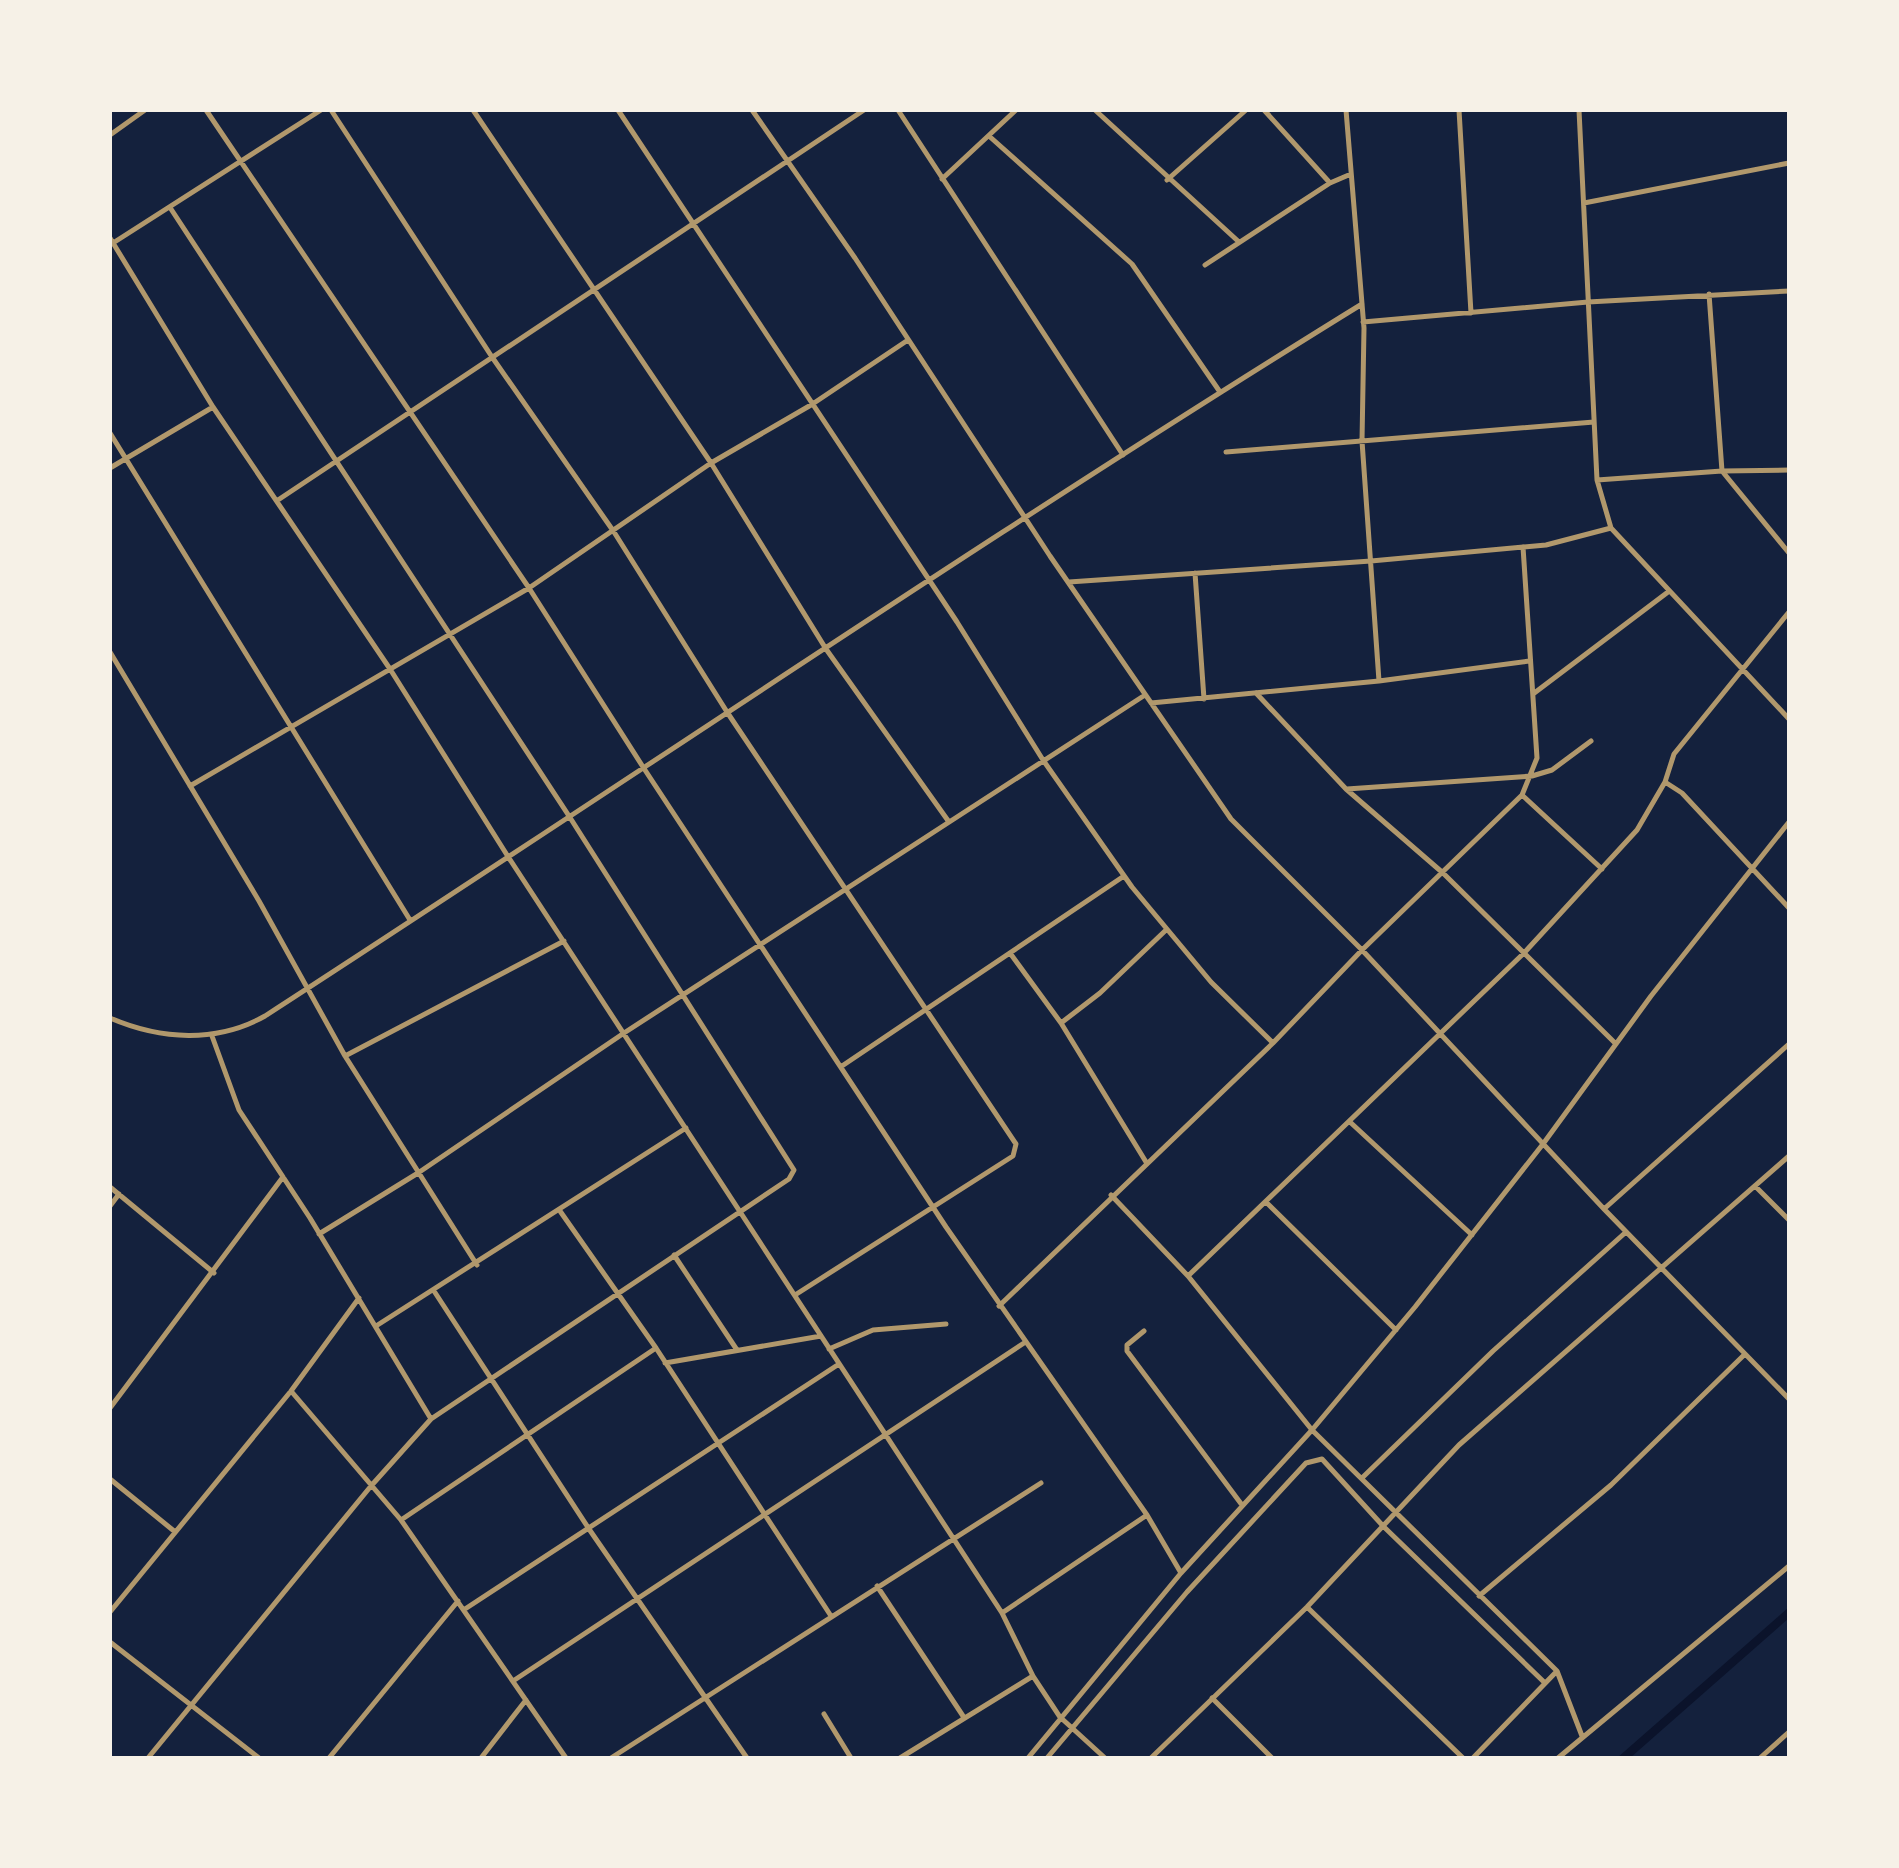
<svg xmlns="http://www.w3.org/2000/svg" width="1899" height="1868" font-family="'Varela Round',sans-serif">
	<rect width="100%" height="100%" fill="#14213d"/>
	<path fill="#0b132b" d="M 1789,1607 L 1789,1618 L 1630,1758 L 1617,1758 Z"/>
	<g fill="none" stroke-linecap="round" stroke-linejoin="round">
		<path stroke="#b1986c" stroke-width="5" d="M 206,110 L 529,588 L 643,767 L 946,1227 L 1147,1515 L 1181,1573
			M 331,110 L 492,357 L 614,532 L 727,712 L 1016,1144 L 1013,1156 L 795,1295
			M 473,110 L 711,463 L 826,649 L 949,822
			M 618,110 L 957,622 L 1043,760 L 1132,887 L 1211,982 L 1273,1043
			M 752,110 L 855,258 L 1050,556 L 1231,819 L 1362,950 L 1604,1209 L 1789,1399
			M 898,110 L 1123,455
			M 1095,110 L 1239,242
			M 1264,110 L 1330,183
			M 1346,110 L 1364,328 L 1362,441 L 1379,681
			M 1459,110 L 1471,313
			M 1579,110 L 1597,480 L 1611,528 L 1789,719
			M 110,135 L 145,110
			M 989,136 L 1132,264 L 1220,392
			M 942,179 L 1016,110
			M 1167,180 L 1246,110
			M 1584,203 L 1789,163
			M 110,238 L 213,407 L 390,669 L 507,855 L 1002,1613 L 1033,1676 L 1060,1717 L 1105,1758
			M 113,243 L 321,110
			M 1205,265 L 1330,183 L 1351,174
			M 1709,294 L 1722,471 L 1789,553
			M 1363,322 L 1588,302 L 1789,291
			M 110,433 L 410,920
			M 1226,452 L 1594,422
			M 110,468 L 213,407
			M 1597,480 L 1722,471 L 1789,470
			M 278,500 L 864,110
			M 1195,573 L 1204,699
			M 1069,582 L 1371,561 L 1546,545 L 1611,528
			M 1789,612 L 1674,754 L 1665,782 L 1682,793 L 1789,908
			M 110,652 L 259,901 L 345,1056 L 477,1265
			M 1256,693 L 1346,789 L 1443,873 L 1616,1044
			M 1533,694 L 1668,592
			M 1151,703 L 1379,681 L 1529,661
			M 190,786 L 529,588 L 711,463 L 811,405 L 908,340
			M 1347,789 L 1532,776 L 1552,770 L 1591,741
			M 1522,795 L 1602,869
			M 1010,953 L 1061,1023 L 1146,1162
			M 110,1018 C 161,1040 217,1043 265,1016 C 631,779 991,533 1362,304
			M 1061,1023 L 1100,993 L 1166,930
			M 212,1036 L 239,1110 L 310,1218 L 431,1419
			M 345,1056 L 564,941
			M 842,1066 L 1124,876
			M 1350,1122 L 1472,1235
			M 1755,1186 L 1789,1220
			M 110,1187 L 214,1273
			M 1111,1195 L 1188,1276 L 1312,1430 L 1557,1671 L 1582,1736
			M 1266,1202 L 1396,1330
			M 110,1206 L 119,1194
			M 1604,1209 L 1789,1044
			M 560,1211 L 656,1348 L 831,1616
			M 319,1234 L 418,1173 L 624,1033 L 1145,695
			M 674,1255 L 737,1350
			M 1188,1276 L 1524,953 L 1637,830 L 1665,782
			M 434,1291 L 589,1529 L 747,1758
			M 999,1306 L 1273,1043 L 1362,950 L 1522,795 L 1537,758 L 1523,547
			M 376,1326 L 686,1128
			M 1144,1331 L 1127,1345 L 1127,1351 L 1242,1505
			M 829,1349 L 873,1330 L 946,1324
			M 665,1363 L 821,1336
			M 291,1391 L 401,1520 L 566,1758
			M 110,1408 L 283,1177
			M 1363,1477 L 1493,1351 L 1626,1232
			M 110,1479 L 174,1531
			M 401,1520 L 656,1348
			M 877,1586 L 963,1716
			M 1479,1596 L 1611,1485 L 1744,1355
			M 1307,1607 L 1463,1758
			M 465,1609 L 839,1364
			M 110,1612 L 291,1391 L 359,1298
			M 1002,1613 L 1147,1515
			M 110,1642 L 259,1758
			M 513,1681 L 1024,1343
			M 1212,1698 L 1272,1758
			M 824,1714 L 851,1758
			M 148,1758 L 371,1486 L 431,1419 L 789,1179 L 794,1170 L 569,816 L 171,209
			M 329,1758 L 458,1601
			M 481,1758 L 526,1700
			M 611,1758 L 1041,1483
			M 900,1758 L 1033,1676
			M 1028,1758 L 1181,1573 L 1312,1430 L 1415,1307 L 1543,1144 L 1651,996 L 1789,822
			M 1047,1758 L 1187,1592 L 1306,1463 L 1322,1459 L 1383,1526 L 1545,1683
			M 1151,1758 L 1307,1607 L 1459,1445 L 1789,1156
			M 1473,1758 L 1557,1671
			M 1558,1758 L 1789,1566
			M 1760,1758 L 1789,1732"/>
	</g>
	<rect width="1899" height="1868" fill="none" stroke="#f6f1e7" stroke-width="224"/>
</svg>
